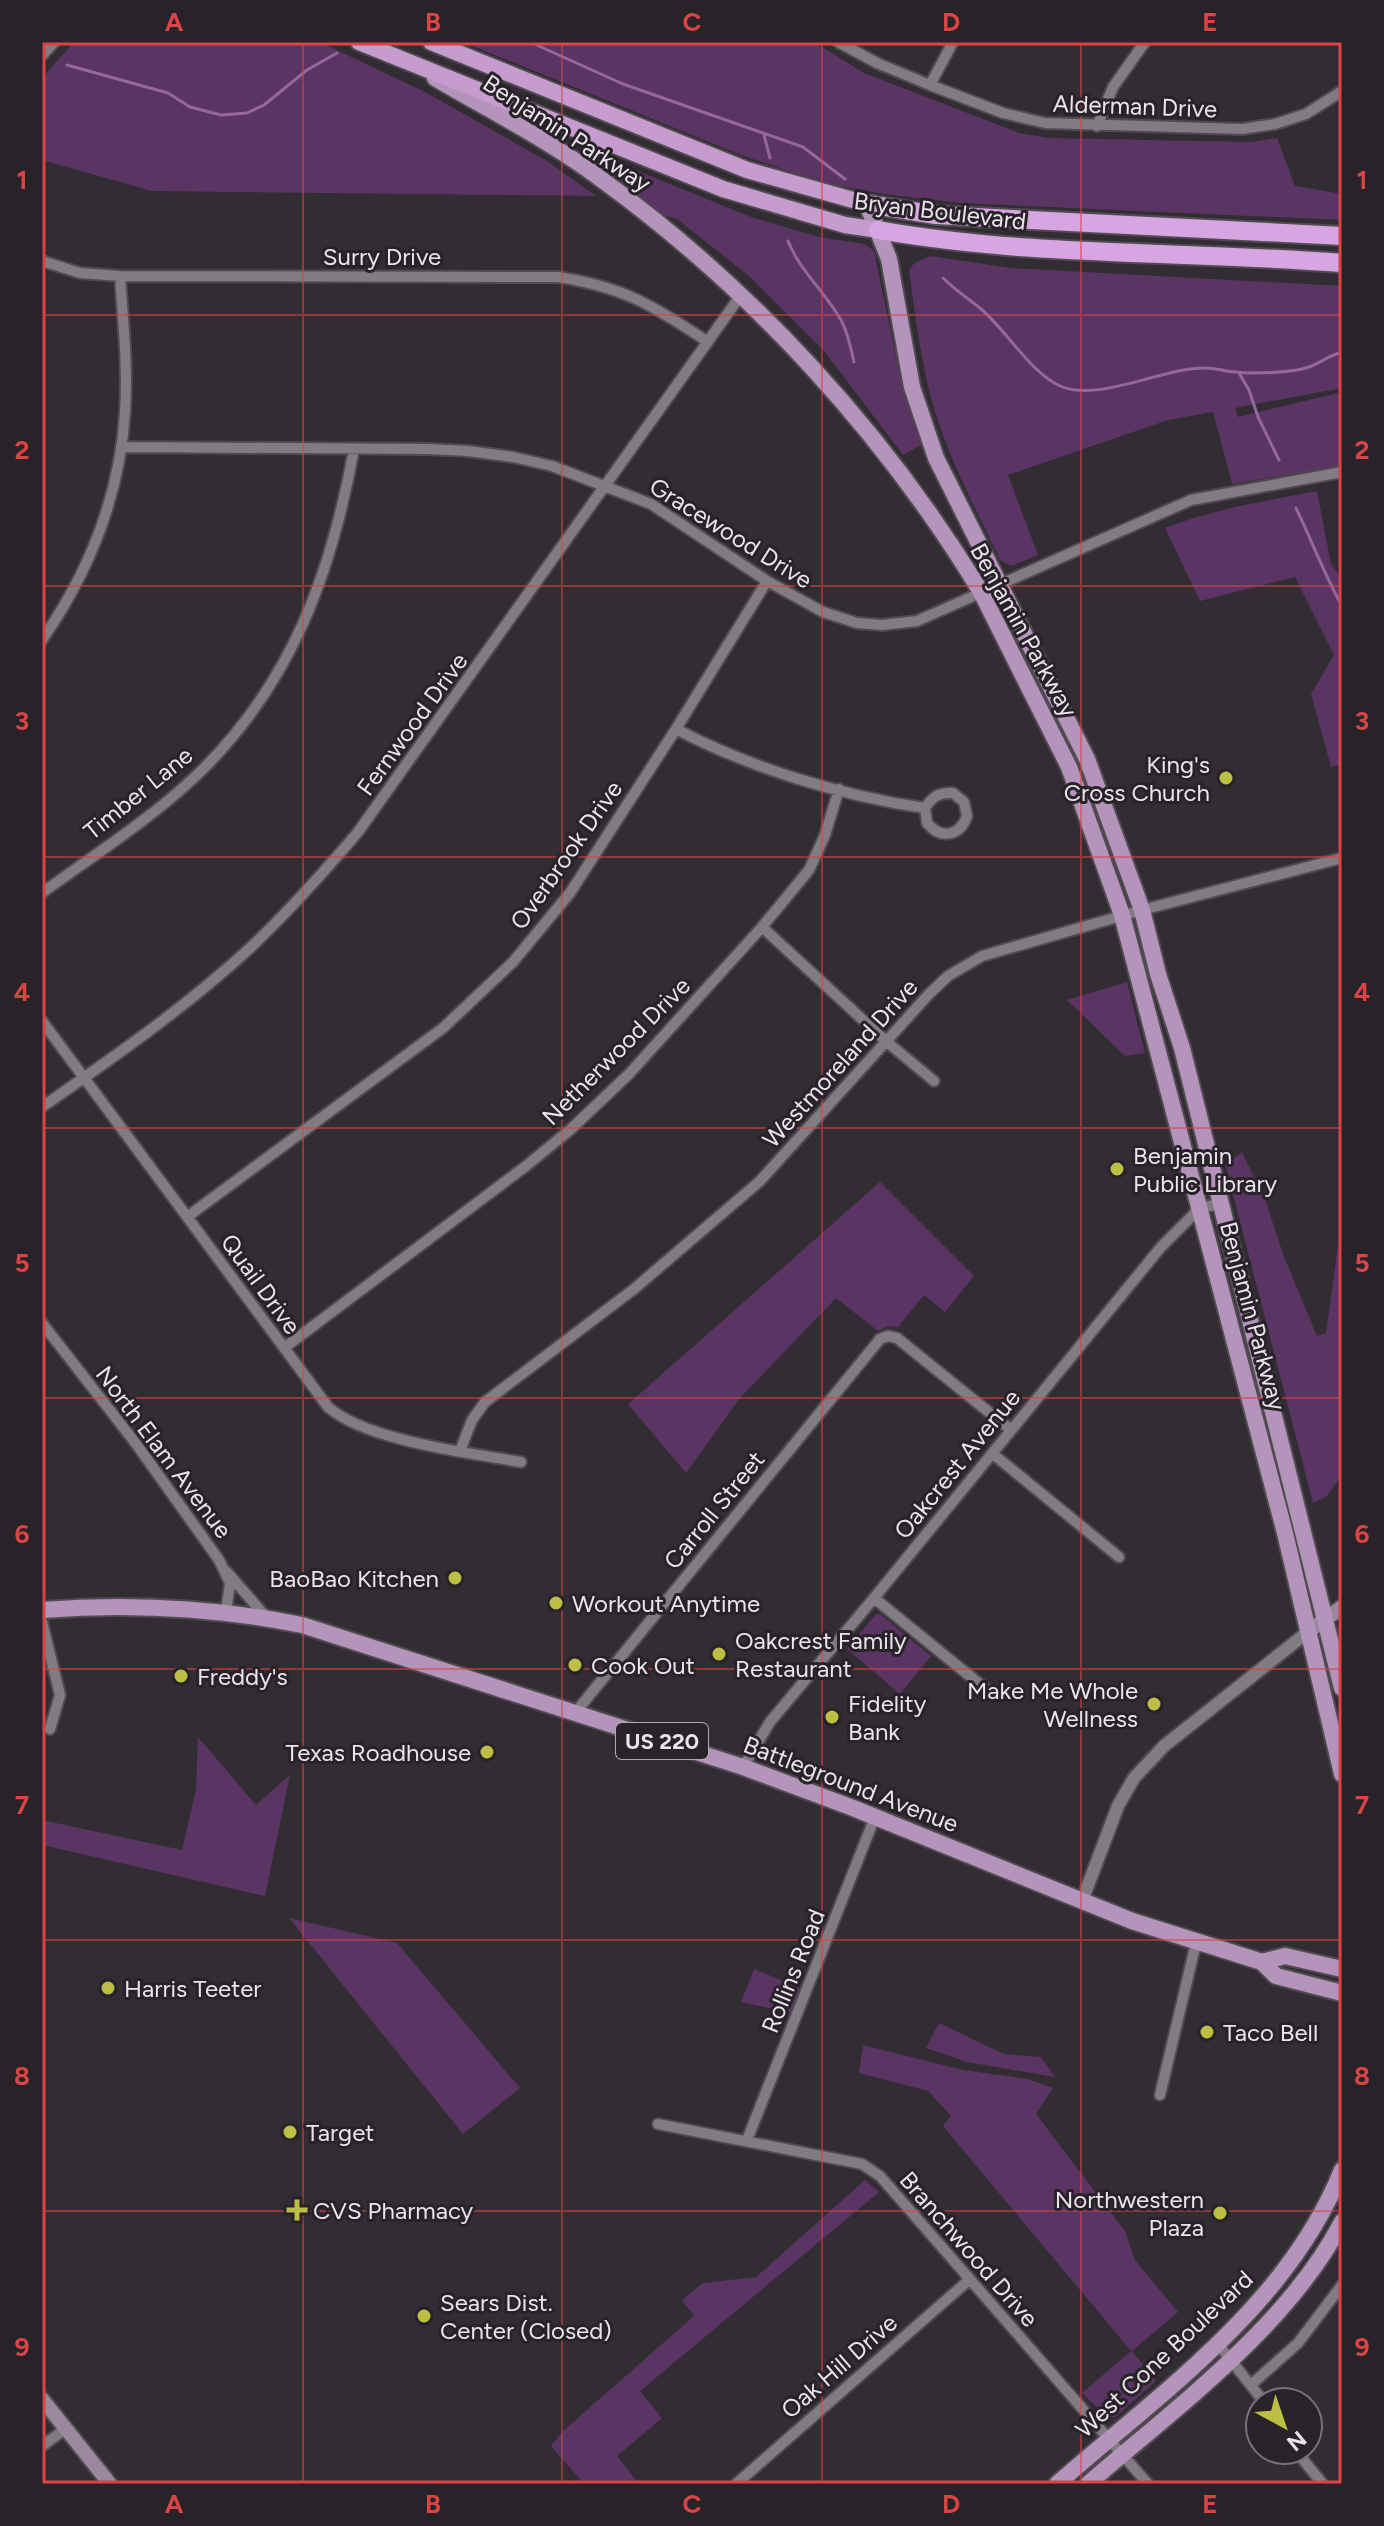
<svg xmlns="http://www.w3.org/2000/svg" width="1384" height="2526" font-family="Figtree,sans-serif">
	<rect width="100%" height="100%" fill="#322d33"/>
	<path fill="#5a3462" d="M 74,42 L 320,42 L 425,92 L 547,161 L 596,196 L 152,191 L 42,160 L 42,78 Z
		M 463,42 L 814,42 L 864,73 L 1019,133 L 1049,138 L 1250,142 L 1277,138 L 1295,186 L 1342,194 L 1342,220 L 960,203 L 883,194 L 821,182 L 741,155 Z
		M 584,149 L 751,217 L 819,237 L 865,244 L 874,251 L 903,390 L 921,445 L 903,455 L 825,352 L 749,276 L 677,219 L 661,214 L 582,154 Z
		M 931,256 L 1011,268 L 1342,286 L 1342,388 L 1235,408 L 1238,417 L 1342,392 L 1342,466 L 1232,484 L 1213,412 L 1168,420 L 1008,475 L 1038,555 L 1011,566 L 1000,560 C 977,511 951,463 935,412 C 921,366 916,318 909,271 L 914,263 Z
		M 1317,491 L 1331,564 L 1342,579 L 1342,764 L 1331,767 L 1311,694 L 1334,655 L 1295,577 L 1200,601 L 1165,528 C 1214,509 1265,501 1317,491 Z
		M 1127,982 L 1145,1053 L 1125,1056 L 1067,1000 Z
		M 1242,1152 L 1266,1202 L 1283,1254 L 1317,1336 L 1326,1333 L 1342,1216 L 1342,1475 L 1326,1497 L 1313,1503 L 1225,1164 Z
		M 880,1182 L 974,1276 L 945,1312 L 924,1295 L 898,1327 L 888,1326 L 878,1331 L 836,1298 L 740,1398 L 686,1473 L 628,1404 Z
		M 876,1614 L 880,1614 L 931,1656 L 900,1694 L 847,1649 Z
		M 198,1737 L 256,1805 L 290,1775 L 265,1896 L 42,1845 L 42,1820 L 182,1850 L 196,1789 Z
		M 289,1918 L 397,1943 L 520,2088 L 463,2134 Z
		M 754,1969 L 802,1989 L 792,2013 L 741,2002 Z
		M 939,2023 L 1004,2054 L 1041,2057 L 1055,2077 L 967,2062 L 926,2048 Z
		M 863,2045 L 963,2070 L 1028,2079 L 1053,2088 L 1036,2114 L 1125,2231 L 1135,2260 L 1178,2312 L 1132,2351 L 1156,2381 L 1115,2417 L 1107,2417 L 1082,2393 L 1131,2351 L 943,2126 L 951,2116 L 928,2091 L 859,2073 Z
		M 865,2180 L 879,2192 L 640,2391 L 662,2418 L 617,2456 L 639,2484 L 584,2484 L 551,2446 L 563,2431 L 694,2316 L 682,2300 L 703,2283 L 756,2277 Z"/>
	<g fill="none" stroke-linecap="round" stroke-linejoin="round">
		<path stroke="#95679e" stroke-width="3" d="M 530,42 L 623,84 L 803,147 L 845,179
			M 67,65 L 168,93 L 190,107 L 221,115 L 247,113 L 264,105 L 307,70 L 337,53
			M 764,135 L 770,158
			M 788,241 C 800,271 825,292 841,320 C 848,333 851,348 854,362
			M 943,278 C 955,290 969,299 981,309 C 1007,331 1030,372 1060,386 C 1098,403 1165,367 1205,368 C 1215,368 1225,371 1235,372 C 1253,374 1292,373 1309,367 C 1320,363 1330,355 1342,352
			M 1239,373 L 1249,390 L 1258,417 L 1279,460
			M 1296,508 C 1312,541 1324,574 1342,606"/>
		<g stroke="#504b51" stroke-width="14">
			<path id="minor" d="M 838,42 L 877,63 L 930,85 L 1003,113 L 1045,123 L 1242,129 L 1275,124 L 1306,114 L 1342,91
				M 930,85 L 953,42
				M 1097,126 L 1113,87 L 1145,42
				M 42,261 L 80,273 L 120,276 L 558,277 C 624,287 654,306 708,342
				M 122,447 L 428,449 L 468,451 L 513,457 L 552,466 L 651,504 L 767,581 L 823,612 L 857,623 L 882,625 L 917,621 L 1191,500 L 1342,472
				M 42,640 C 89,572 120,495 125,412 C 128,367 123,321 120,276
				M 676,729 C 750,768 842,796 925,808 L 927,823 C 941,840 960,836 967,816 L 964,802 L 953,793 C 939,792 932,797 925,808
				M 42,893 C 94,855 151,819 198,774 C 291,684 331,575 354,449
				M 762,927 L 887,1042 L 934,1081
				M 42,1021 L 328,1407 C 367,1441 470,1453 521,1462
				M 42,1107 C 114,1057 186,1007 250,948 C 288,912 324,872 358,832 L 741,295
				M 187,1217 L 443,1028 L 513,962 L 570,893 L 676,729 L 767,581
				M 42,1323 L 137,1445 L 219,1560 L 230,1583 L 226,1612
				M 284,1348 L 526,1166 L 571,1129 L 629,1074 L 762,927 L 809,870 L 825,835 L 839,789
				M 460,1451 L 472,1420 L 485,1402 L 634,1289 L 760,1181 L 929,994 L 948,976 L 982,956 L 1142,910 L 1342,858
				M 993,1454 L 1119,1557
				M 226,1571 L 267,1618
				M 874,1598 L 987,1690
				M 42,1622 L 60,1695 L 50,1729
				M 575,1713 L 880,1339 L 888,1336 L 897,1338 L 1011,1430
				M 743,1767 L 770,1722 L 874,1598 L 1161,1247 L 1200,1208 L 1219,1204
				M 1160,2095 L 1196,1943
				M 658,2124 L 862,2164 L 880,2176 L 1148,2484
				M 747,2140 L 875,1817
				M 1218,2344 L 1264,2402
				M 1252,2384 L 1298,2343 L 1342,2285
				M 42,2446 L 64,2430
				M 1295,2450 L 1323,2484
				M 736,2484 L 969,2280"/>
		</g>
		<g stroke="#504b51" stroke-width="16">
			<path id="tertiary" d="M 42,54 L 53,42
				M 1082,1901 L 1118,1806 L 1134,1778 L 1164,1746 L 1309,1631"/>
		</g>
		<g stroke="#504b51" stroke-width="18">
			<path id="secondary" d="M 1309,1631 L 1342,1607
				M 42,2399 L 110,2484"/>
		</g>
		<g stroke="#504b51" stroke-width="20">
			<path id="primary" d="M 435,78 C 491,111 550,141 601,179 C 753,290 883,431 981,592 L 1069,767 L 1122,915 L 1285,1533 L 1342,1774
				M 867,204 L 889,259 L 912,387 L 936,458 L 1087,759 L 1142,910 L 1158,974 L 1182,1048 L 1342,1688
				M 42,1610 C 129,1603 217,1608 302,1625 L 743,1767 L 853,1808 L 1132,1921 L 1262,1962 L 1276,1976 L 1342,1993
				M 1262,1962 L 1285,1956 L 1342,1969
				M 1057,2484 C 1163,2391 1288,2305 1342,2170
				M 1088,2484 C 1175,2408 1288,2326 1342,2222"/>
		</g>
		<g stroke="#504b51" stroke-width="20">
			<path id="trunk" d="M 359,42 L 723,189 L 845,225 L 878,230
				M 431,42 L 747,170 L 867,204"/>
		</g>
		<g stroke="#504b51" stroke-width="22">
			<path id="motorway" d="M 867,204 L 936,215 L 1342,236
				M 878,230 C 1031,257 1188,251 1342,263"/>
		</g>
		<use href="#minor" stroke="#817b82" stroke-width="10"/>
		<use href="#tertiary" stroke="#817b82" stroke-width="12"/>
		<use href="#secondary" stroke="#9b889e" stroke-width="14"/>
		<use href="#primary" stroke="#b594bb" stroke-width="16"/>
		<use href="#trunk" stroke="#c69cce" stroke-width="16"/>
		<use href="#motorway" stroke="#d7a5e1" stroke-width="18"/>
	</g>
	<path fill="none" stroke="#d94445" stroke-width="2" stroke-opacity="0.55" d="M 303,42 L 303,2484M 562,42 L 562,2484M 822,42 L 822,2484M 1081,42 L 1081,2484M 42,315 L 1342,315M 42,586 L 1342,586M 42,857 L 1342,857M 42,1128 L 1342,1128M 42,1398 L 1342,1398M 42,1669 L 1342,1669M 42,1940 L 1342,1940M 42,2211 L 1342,2211"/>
	<g fill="#bcbf44" stroke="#282329" stroke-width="3">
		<circle cx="1226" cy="778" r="8"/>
		<circle cx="1117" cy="1169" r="8"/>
		<circle cx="455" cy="1578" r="8"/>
		<circle cx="556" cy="1603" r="8"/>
		<circle cx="719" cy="1654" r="8"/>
		<circle cx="575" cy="1665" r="8"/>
		<circle cx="181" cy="1676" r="8"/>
		<circle cx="1154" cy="1704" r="8"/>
		<circle cx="832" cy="1717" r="8"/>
		<circle cx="487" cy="1752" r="8"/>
		<circle cx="108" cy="1988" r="8"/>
		<circle cx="1207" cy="2032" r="8"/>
		<circle cx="290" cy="2132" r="8"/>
		<path d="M293 2198h8v8h8v8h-8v8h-8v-8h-8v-8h8z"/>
		<circle cx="1220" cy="2213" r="8"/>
		<circle cx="424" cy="2316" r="8"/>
	</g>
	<g text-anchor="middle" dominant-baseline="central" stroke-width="6" stroke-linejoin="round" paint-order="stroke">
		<rect fill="#282329" stroke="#afabaf" stroke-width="2" x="616" y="1723" width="92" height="36" rx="6"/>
		<g font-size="22" font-weight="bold" fill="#e9e5e9">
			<text x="662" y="1741">US 220</text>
		</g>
		<g font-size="24" fill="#e9e5e9" stroke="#282329">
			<text transform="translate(1135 106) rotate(2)">Alderman Drive</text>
			<text transform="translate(567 133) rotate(33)">Benjamin Parkway</text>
			<text transform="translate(940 211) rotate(7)">Bryan Boulevard</text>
			<text x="382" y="256">Surry Drive</text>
			<text transform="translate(731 533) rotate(32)">Gracewood Drive</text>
			<text transform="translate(1024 630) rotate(61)">Benjamin Parkway</text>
			<text transform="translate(412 724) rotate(-54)">Fernwood Drive</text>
			<text transform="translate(138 793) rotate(-39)">Timber Lane</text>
			<text transform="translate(566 855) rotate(-55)">Overbrook Drive</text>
			<text transform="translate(616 1051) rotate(-45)">Netherwood Drive</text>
			<text transform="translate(840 1063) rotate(-48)">Westmoreland Drive</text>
			<text transform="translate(261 1284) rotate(54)">Quail Drive</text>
			<text transform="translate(1253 1316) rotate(75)">Benjamin Parkway</text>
			<text transform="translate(164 1452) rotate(53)">North Elam Avenue</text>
			<text transform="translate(957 1464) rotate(-51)">Oakcrest Avenue</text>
			<text transform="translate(714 1510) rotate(-51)">Carroll Street</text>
			<text transform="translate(851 1784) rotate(21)">Battleground Avenue</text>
			<text transform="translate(793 1971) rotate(-68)">Rollins Road</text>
			<text transform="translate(969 2249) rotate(49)">Branchwood Drive</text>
			<text transform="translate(1164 2354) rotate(-43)">West Cone Boulevard</text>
			<text transform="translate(839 2366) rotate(-41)">Oak Hill Drive</text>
		</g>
		<g font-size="24" fill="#e9e5e9" stroke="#282329" text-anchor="start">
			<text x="1210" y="764" text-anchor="end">King's<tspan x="1210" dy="28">Cross Church</tspan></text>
			<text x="1133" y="1155">Benjamin<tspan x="1133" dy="28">Public Library</tspan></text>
			<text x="439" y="1578" text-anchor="end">BaoBao Kitchen</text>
			<text x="572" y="1603">Workout Anytime</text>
			<text x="735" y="1640">Oakcrest Family<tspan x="735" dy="28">Restaurant</tspan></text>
			<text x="591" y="1665">Cook Out</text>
			<text x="197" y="1676">Freddy's</text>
			<text x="1138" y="1690" text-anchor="end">Make Me Whole<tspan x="1138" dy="28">Wellness</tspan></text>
			<text x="848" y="1703">Fidelity<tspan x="848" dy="28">Bank</tspan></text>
			<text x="471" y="1752" text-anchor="end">Texas Roadhouse</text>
			<text x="124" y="1988">Harris Teeter</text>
			<text x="1223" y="2032">Taco Bell</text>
			<text x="306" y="2132">Target</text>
			<text x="1204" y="2199" text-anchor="end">Northwestern<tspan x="1204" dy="28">Plaza</tspan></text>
			<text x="313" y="2210">CVS Pharmacy</text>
			<text x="440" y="2302">Sears Dist.<tspan x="440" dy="28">Center (Closed)</tspan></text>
		</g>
	</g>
	<rect width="1384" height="2526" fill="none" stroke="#282329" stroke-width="88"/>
	<g transform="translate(1284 2426) rotate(140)"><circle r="38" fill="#282329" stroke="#757176" stroke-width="2"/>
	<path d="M0-6L14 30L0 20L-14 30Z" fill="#bcbf44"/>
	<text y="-12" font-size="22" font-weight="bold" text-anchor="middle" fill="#e9e5e9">N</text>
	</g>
	<rect x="44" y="44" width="1296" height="2438" fill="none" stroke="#d94445" stroke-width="3"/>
	<g font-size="26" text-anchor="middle" font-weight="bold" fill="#d94445">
		<text x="174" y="31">A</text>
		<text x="433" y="31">B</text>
		<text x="692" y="31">C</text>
		<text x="951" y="31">D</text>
		<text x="1210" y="31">E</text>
		<text x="22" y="189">1</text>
		<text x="1362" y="189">1</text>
		<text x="22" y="459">2</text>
		<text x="1362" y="459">2</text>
		<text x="22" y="730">3</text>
		<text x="1362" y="730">3</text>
		<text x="22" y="1001">4</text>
		<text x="1362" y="1001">4</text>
		<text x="22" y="1272">5</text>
		<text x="1362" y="1272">5</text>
		<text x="22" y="1543">6</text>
		<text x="1362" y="1543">6</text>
		<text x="22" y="1814">7</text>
		<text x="1362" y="1814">7</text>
		<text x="22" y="2085">8</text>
		<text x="1362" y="2085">8</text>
		<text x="22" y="2356">9</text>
		<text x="1362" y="2356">9</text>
		<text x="174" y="2513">A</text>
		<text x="433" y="2513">B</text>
		<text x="692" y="2513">C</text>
		<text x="951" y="2513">D</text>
		<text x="1210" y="2513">E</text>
	</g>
</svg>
